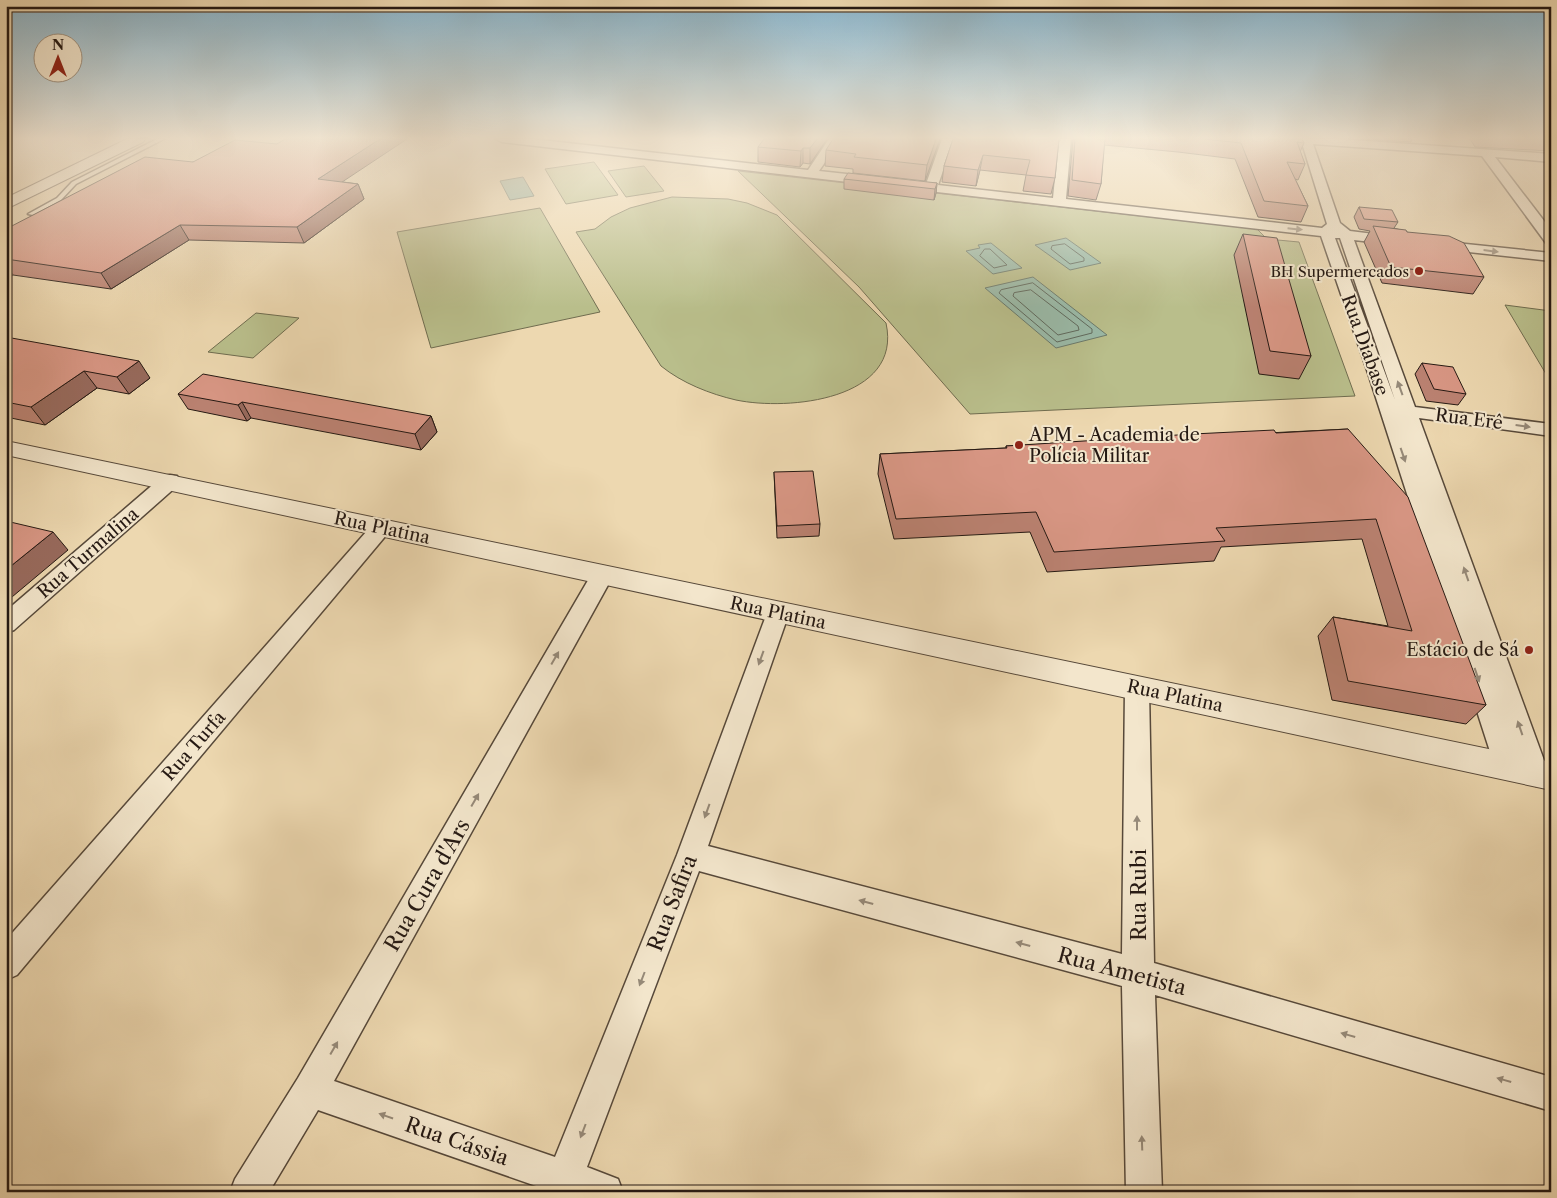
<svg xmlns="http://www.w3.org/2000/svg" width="1557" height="1198" font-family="'Libre Caslon Text',serif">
	<rect width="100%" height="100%" fill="#edd8b0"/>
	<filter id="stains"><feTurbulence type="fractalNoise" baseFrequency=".004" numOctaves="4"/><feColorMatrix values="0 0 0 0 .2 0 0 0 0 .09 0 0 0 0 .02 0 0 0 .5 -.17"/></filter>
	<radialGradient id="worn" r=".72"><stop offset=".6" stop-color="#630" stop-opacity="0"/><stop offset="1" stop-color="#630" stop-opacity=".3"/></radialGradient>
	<path fill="#b9be8b" stroke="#6f6c4f" d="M 594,162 L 618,195 L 566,204 L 545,169 Z
		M 644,166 L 664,191 L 626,197 L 608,171 Z
		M 738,171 L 1257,229 L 1267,239 L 1299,242 L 1355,396 L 970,414 L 859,287 Z
		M 672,197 L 728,199 L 747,203 L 777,215 L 886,323 C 903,400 788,411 736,400 C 710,394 682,383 661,366 L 576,232 L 595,229 L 611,217 L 630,208 Z
		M 540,208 L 600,312 L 431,348 L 397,232 Z
		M 1505,305 L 1551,311 L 1551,374 L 1546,374 Z
		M 256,313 L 299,318 L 253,358 L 208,352 Z"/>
	<path fill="#9abaa8" stroke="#6b7a6c" d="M 523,177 L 534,196 L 510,200 L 500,181 Z
		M 1066,238 L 1101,263 L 1070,270 L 1035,245 Z
		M 991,243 L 1022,268 L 993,274 L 966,251 L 980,248 L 978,245 Z
		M 1033,277 L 1107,335 L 1056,348 L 985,288 Z"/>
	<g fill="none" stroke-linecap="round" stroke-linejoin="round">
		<path stroke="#606a5e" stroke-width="1" d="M 1065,244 L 1084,258 L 1084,261 L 1070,264 L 1051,249 L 1052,246 Z
			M 985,249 L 990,249 L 1007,265 L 994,268 L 980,256 Z
			M 1033,283 L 1092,329 L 1092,333 L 1057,342 L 999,293 L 1001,290 Z
			M 1031,290 L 1078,326 L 1079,330 L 1058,335 L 1013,296 L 1014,293 Z"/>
		<g stroke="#57493a" stroke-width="3">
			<path id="service" d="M 157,139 L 164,139 L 76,184 L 61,200 L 33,215 L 28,214 L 57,198 L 72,182 Z"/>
		</g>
		<g stroke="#57493a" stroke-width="3">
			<path id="minor" d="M 496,139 L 532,139 L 808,170 L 829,139 L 841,139 L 819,171 L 874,177 L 880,181 L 874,185 L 502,142 Z
				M 942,139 L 954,139 L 938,185 L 1053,198 L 1059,139 L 1071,139 L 1066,199 L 1322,228 L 1327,224 L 1302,143 L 1287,141 L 1285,139 L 1338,139 L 1551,154 L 1551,162 L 1495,157 L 1551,230 L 1551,244 L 1546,243 L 1482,156 L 1313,144 L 1340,223 L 1350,231 L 1398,237 L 1405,241 L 1398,245 L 1354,240 L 1415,407 L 1551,424 L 1551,436 L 1419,418 L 1549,774 L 1545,782 L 1536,786 L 1527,782 L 1521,768 L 1517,775 L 1508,779 L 1499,775 L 1495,767 L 1368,373 L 1321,236 L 902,188 L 900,185 L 906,181 L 926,184 ZM 1335,238 L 1340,238 L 1395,400 Z
				M 1437,241 L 1551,253 L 1551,261 L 1432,248 L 1430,245 Z
				M 170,475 L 177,476 L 180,481 L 177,486 L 14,630 L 6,633 L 6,611 L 163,476 Z
				M 381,521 L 388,523 L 391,528 L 388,533 L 17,975 L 6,980 L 6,940 L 374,523 Z
				M 602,568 L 610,570 L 613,576 L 334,1081 L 555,1157 L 677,855 L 767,613 L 770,607 L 778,604 L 786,607 L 789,613 L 708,846 L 1122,954 L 1125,688 L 1128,681 L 1137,678 L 1146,681 L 1149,688 L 1154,963 L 1551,1077 L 1551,1111 L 1155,995 L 1162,1192 L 1126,1192 L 1122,986 L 699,871 L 587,1167 L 618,1179 L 623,1192 L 541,1192 L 542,1188 L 318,1110 L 269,1192 L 230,1192 L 235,1179 L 298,1078 L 594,570 Z"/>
		</g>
		<g stroke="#57493a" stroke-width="2">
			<path id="tertiary" d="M 127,139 L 145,139 L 143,142 L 6,209 L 6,198 Z
				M 6,441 L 1551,762 L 1551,790 L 6,455 Z"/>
		</g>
		<use href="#service" fill="#f3e6cc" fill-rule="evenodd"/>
		<use href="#minor" fill="#f3e6cc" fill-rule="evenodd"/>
		<use href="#tertiary" fill="#f3e6cc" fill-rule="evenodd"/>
	</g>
	<path fill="#bb8272" stroke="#251913" d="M 827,139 L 810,164 L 803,163 L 800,167 L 758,162 L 758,147 Z
		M 940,139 L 925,181 L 853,173 L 853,169 L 825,166 L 826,150 Z
		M 953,139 L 1059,139 L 1055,178 L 1051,194 L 1023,191 L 1026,175 L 980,170 L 976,186 L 942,182 L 944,166 Z
		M 1073,139 L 1302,139 L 1304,143 L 1300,152 L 1305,164 L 1298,180 L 1295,179 L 1308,206 L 1301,222 L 1258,217 L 1235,159 L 1178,152 L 1104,145 L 1101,184 L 1096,200 L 1068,196 Z
		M 1361,139 L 1412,139 L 1411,142 Z
		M 1470,139 L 1551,139 L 1551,151 L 1475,147 Z
		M 193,162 L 358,184 L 364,199 L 304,243 L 189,240 L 111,289 L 13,275 L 6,279 L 6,229 Z
		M 844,179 L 937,183 L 936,193 L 934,200 L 844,189 Z
		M 1359,207 L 1398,222 L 1394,228 L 1407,232 L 1484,277 L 1473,294 L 1382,283 L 1364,242 L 1370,231 L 1359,229 L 1354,217 Z
		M 1243,234 L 1311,356 L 1299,379 L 1259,374 L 1234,255 Z
		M 6,337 L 150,378 L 129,394 L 97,388 L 45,425 L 6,417 Z
		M 1422,363 L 1466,394 L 1458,405 L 1426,401 L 1415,374 Z
		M 178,394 L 431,416 L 437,432 L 421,450 L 251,418 L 247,421 L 188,409 Z
		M 1348,429 L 1486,705 L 1466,724 L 1332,700 L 1318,636 L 1333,617 L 1388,626 L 1362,539 L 1221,547 L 1214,561 L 1047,572 L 1030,532 L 894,539 L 878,474 L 880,454 L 1006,448 L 1006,446 Z
		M 774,472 L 820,524 L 819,536 L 777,538 Z"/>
	<path fill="#986a5d" stroke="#251913" d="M 380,139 L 407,139 L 324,194 L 318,179 Z
		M 817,139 L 827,139 L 810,164 L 810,148 Z
		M 936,139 L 940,139 L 925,181 L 927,165 Z
		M 803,148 L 803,163 L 800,167 L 801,151 Z
		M 983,155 L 980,170 L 976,186 L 978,170 Z
		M 937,183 L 936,193 L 934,200 L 935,189 Z
		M 358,184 L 364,199 L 304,243 L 297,227 Z
		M 180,225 L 189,240 L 111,289 L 101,273 Z
		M 6,265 L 13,275 L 6,279 Z
		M 139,361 L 150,378 L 129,394 L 117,377 Z
		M 84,371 L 97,388 L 45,425 L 31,407 Z
		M 242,402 L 251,418 L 247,421 L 238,405 Z
		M 431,416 L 437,432 L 421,450 L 415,434 Z
		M 53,532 L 68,550 L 6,602 L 6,570 Z"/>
	<path fill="#d99785" stroke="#251913" d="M 285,139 L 380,139 L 318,179 L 358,184 L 297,227 L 180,225 L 101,273 L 6,259 L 6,229 L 145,157 L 193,162 L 235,140 L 277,144 Z
		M 764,139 L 817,139 L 810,148 L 803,148 L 801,151 L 758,147 Z
		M 833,139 L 936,139 L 927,165 L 854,157 L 856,154 L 826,150 Z
		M 953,139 L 1059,139 L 1055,178 L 1026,175 L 1030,160 L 983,155 L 978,170 L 944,166 Z
		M 1075,139 L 1105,139 L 1101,184 L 1072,180 Z
		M 1204,139 L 1302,139 L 1304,143 L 1297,142 L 1305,164 L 1287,162 L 1308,206 L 1264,201 L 1241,143 Z
		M 848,173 L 937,183 L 935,189 L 844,179 Z
		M 1359,207 L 1392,210 L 1398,222 L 1364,219 Z
		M 1373,226 L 1406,230 L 1407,232 L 1449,236 L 1464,243 L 1484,277 L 1391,267 Z
		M 1243,234 L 1277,238 L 1311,356 L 1270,351 Z
		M 6,337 L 139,361 L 117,377 L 84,371 L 31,407 L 6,402 Z
		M 1422,363 L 1453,367 L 1466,394 L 1434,389 Z
		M 203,374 L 431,416 L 415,434 L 242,402 L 238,405 L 178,394 Z
		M 1348,429 L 1408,497 L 1486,705 L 1348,681 L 1333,617 L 1412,631 L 1376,519 L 1216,528 L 1225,541 L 1054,552 L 1036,512 L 896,519 L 880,454 L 1007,448 L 1006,446 L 1193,434 L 1274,430 L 1276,433 Z
		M 813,471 L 820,524 L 777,526 L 774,472 Z
		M 6,521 L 53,532 L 6,570 Z"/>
	<defs><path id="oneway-solid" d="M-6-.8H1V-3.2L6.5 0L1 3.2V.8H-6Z" transform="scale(1.25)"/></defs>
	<g fill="#968a79">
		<use href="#oneway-solid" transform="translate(1295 229) rotate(6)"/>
		<use href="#oneway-solid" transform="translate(1491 251) rotate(7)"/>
		<use href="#oneway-solid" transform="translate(1400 388) rotate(-110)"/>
		<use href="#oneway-solid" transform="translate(1523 426) rotate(8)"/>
		<use href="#oneway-solid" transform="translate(1403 455) rotate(71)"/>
		<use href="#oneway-solid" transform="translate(1466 574) rotate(-109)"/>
		<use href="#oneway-solid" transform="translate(555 658) rotate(-60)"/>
		<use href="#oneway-solid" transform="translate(761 658) rotate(110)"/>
		<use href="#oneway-solid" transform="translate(1477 675) rotate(71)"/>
		<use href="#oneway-solid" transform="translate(1520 728) rotate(-109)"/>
		<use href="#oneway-solid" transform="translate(475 800) rotate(-60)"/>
		<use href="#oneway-solid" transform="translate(707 811) rotate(110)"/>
		<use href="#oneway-solid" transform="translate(1137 823) rotate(-90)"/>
		<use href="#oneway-solid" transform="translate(866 902) rotate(-165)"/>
		<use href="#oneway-solid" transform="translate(1023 944) rotate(-165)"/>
		<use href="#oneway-solid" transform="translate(642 979) rotate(111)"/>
		<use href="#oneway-solid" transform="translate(1348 1035) rotate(-164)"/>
		<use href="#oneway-solid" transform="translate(334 1048) rotate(-60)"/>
		<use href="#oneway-solid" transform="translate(1504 1080) rotate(-164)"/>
		<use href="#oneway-solid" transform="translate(386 1116) rotate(-161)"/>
		<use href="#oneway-solid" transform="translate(583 1131) rotate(111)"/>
		<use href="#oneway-solid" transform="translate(1142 1143) rotate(-92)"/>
	</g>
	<linearGradient id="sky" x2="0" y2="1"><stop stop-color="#89b6ce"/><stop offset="0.45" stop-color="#f7eddb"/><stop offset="1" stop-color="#f7eddb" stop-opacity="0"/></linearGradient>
	<rect width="1557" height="307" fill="url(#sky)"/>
	<g fill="#8f2418" stroke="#f3e6cc" stroke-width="2">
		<circle cx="1419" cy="271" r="5"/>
		<circle cx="1019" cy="445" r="5"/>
		<circle cx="1529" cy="650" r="5"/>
	</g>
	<g text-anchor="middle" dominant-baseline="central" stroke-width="4" stroke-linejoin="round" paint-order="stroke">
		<g font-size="15" fill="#251913" stroke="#f3e6cc" text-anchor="end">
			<text x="1409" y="271">BH Supermercados</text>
		</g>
		<g font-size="18" fill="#251913" stroke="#f3e6cc">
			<text transform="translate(1365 345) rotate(70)">Rua Diabase</text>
			<text transform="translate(1469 419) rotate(7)">Rua Erê</text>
			<text transform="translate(382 528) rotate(12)">Rua Platina</text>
			<text transform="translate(88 553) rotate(-41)">Rua Turmalina</text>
			<text transform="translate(778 613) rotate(12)">Rua Platina</text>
			<text transform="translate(1175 696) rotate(12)">Rua Platina</text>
			<text transform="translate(194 746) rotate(-49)">Rua Turfa</text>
		</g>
		<g font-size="18" fill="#251913" stroke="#f3e6cc" text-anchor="start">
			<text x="1029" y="435">APM - Academia de<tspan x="1029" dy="21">Polícia Militar</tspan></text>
			<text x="1519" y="650" text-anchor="end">Estácio de Sá</text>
		</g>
		<g font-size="21" fill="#251913" stroke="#f3e6cc">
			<text transform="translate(427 885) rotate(-60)">Rua Cura d'Ars</text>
			<text transform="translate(1138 895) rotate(-90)">Rua Rubi</text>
			<text transform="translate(672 903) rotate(-69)">Rua Safira</text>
			<text transform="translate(1122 971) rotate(15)">Rua Ametista</text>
			<text transform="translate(457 1141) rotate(19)">Rua Cássia</text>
		</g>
	</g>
	<rect width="1557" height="1198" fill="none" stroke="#edd8b0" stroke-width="25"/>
	<rect x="8" y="8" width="1542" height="1183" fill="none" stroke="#251913" stroke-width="2.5"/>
	<rect x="12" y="12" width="1532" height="1173" fill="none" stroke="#251913"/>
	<g transform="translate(58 58)"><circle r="24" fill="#f3e6cc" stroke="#a19482"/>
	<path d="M0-4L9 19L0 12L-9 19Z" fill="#8f2418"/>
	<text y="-8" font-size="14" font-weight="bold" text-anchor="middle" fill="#251913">N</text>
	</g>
	<rect width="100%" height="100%" filter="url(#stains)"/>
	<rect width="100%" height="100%" fill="url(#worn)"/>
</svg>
